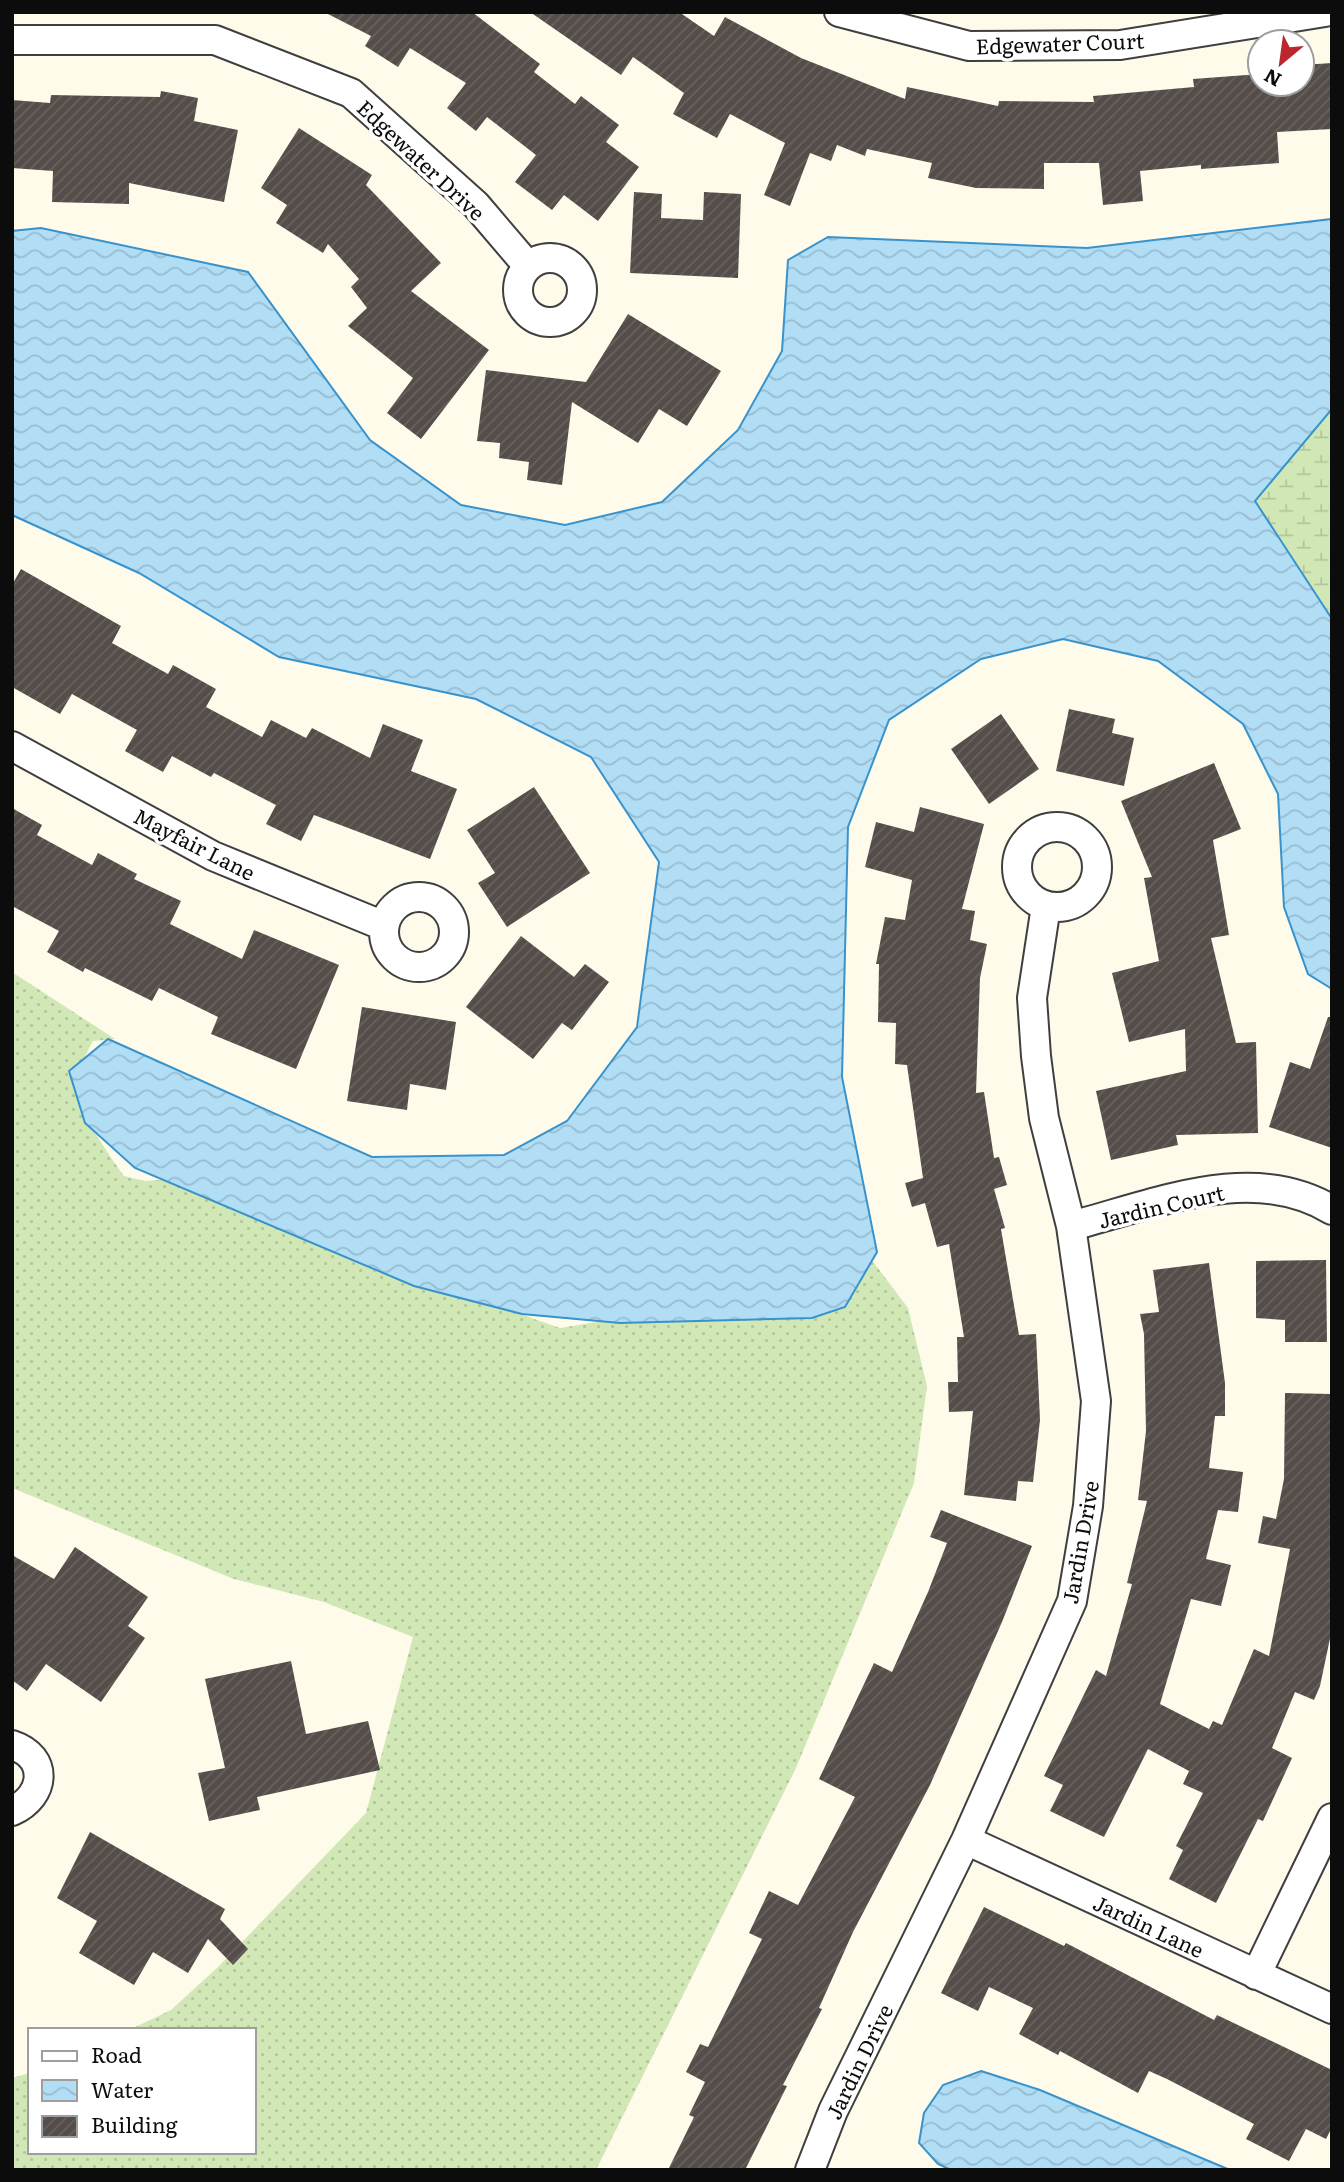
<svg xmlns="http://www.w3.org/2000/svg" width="1344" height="2182" font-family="Literata,serif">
	<defs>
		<pattern id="grass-dots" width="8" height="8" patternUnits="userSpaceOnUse" patternTransform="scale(1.75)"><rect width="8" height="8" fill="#d1e8b6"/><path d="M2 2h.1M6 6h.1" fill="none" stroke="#b2c69b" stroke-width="1.8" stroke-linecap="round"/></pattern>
		<pattern id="wetland-marsh" width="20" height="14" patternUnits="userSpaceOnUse" patternTransform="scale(1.75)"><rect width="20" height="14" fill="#d1e8b6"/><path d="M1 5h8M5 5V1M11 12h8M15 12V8" fill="none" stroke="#b2c69b"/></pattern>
		<pattern id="water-waves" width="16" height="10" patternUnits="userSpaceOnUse" patternTransform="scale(1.75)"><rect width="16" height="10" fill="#b1ddf5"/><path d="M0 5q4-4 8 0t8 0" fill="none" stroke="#97bcd1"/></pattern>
		<pattern id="building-hatch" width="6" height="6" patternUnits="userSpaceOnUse" patternTransform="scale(1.75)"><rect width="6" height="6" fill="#554d49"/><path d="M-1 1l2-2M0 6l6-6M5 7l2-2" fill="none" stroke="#68625f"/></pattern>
	</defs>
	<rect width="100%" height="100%" fill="#fffbeb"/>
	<path fill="url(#grass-dots)" d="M 12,972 L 115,1039 L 93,1041 C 86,1054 78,1068 76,1082 C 74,1106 110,1156 124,1176 L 145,1181 L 181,1178 L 302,1227 L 336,1253 L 380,1273 L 407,1274 L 560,1328 L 670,1310 L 750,1311 L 778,1320 L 809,1314 L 862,1247 L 908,1308 L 927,1386 L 914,1483 L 796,1768 L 596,2170 L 12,2170 L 12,2078 L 30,2073 L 30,2152 L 254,2152 L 254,2030 L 129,2030 L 171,2010 L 219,1966 L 366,1813 L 413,1637 L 324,1602 L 234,1579 L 12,1488 Z"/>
	<path fill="url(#wetland-marsh)" d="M 1332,409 L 1332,619 L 1255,501 Z"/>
	<path fill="url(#water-waves)" stroke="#3893cc" stroke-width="2" d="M 1332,219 L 1332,409 L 1255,501 L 1332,619 L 1332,989 L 1308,974 L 1284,907 L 1278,794 L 1243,724 L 1158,661 L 1063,639 L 981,659 L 889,720 L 848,827 L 842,1077 L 877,1252 L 845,1307 L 812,1318 L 620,1323 L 522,1314 L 414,1286 L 135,1168 L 85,1123 L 69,1071 L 108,1039 L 372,1157 L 504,1155 L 567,1121 L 637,1027 L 659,862 L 591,757 L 476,699 L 279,657 L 139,573 L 12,515 L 12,231 L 41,228 L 248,272 L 370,440 L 461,505 L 565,525 L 662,502 L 738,430 L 782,351 L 788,260 L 828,237 L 1087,248 Z
		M 981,2071 L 1040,2090 L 1230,2170 L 951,2170 L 938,2164 L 919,2143 L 924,2113 L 943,2085 Z"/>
	<path fill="url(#building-hatch)" d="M 324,12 L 472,12 L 540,64 L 534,72 L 575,104 L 581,96 L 619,125 L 606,142 L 639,167 L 598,221 L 564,195 L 552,210 L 515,182 L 536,155 L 487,117 L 476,131 L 447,108 L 466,83 L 410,48 L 398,67 L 365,46 L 371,36 Z
		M 530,12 L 679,12 L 714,36 L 725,17 L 801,58 L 905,99 L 907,87 L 998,106 L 999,101 L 1094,102 L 1093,96 L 1194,87 L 1193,79 L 1260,74 L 1260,84 L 1302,84 L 1302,65 L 1332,63 L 1332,129 L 1277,132 L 1279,163 L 1201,169 L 1201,165 L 1140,171 L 1143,201 L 1103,205 L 1099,163 L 1044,163 L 1044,189 L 976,188 L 928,178 L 932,163 L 867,149 L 865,156 L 837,145 L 831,161 L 810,153 L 790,206 L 764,195 L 785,143 L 730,114 L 717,138 L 673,114 L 684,93 L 633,57 L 621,75 Z
		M 161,91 L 198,98 L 194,121 L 238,130 L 224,202 L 129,183 L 129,204 L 52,202 L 53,171 L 12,168 L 12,100 L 50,103 L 51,95 L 160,97 Z
		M 299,128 L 372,175 L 366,185 L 441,263 L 411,291 L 489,350 L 421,439 L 387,413 L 413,378 L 348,326 L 367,308 L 351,287 L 359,279 L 328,244 L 323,253 L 276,223 L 287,205 L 261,188 Z
		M 634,192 L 662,194 L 661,218 L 703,220 L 704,192 L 741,194 L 738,278 L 630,273 Z
		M 628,314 L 721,371 L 687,426 L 659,409 L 638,443 L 572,402 L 562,485 L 527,480 L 529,462 L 499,458 L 500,443 L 477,441 L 486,370 L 586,382 Z
		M 21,569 L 121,626 L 112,643 L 168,674 L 173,665 L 216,689 L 206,707 L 262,737 L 271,720 L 306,738 L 312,728 L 370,758 L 383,724 L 423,740 L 411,771 L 457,789 L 430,859 L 314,815 L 301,841 L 266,824 L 276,805 L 214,773 L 211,777 L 172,756 L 163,772 L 125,751 L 137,730 L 72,694 L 60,714 L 12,687 L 12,585 Z
		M 1069,709 L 1115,719 L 1112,733 L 1134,738 L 1124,786 L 1056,771 Z
		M 1001,714 L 1039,769 L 989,804 L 951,749 Z
		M 1214,763 L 1241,829 L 1213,840 L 1229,935 L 1211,938 L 1236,1043 L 1256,1042 L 1258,1133 L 1176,1135 L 1178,1145 L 1111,1160 L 1096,1091 L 1186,1071 L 1185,1029 L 1129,1042 L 1112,973 L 1159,961 L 1144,878 L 1152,877 L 1121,801 Z
		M 534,787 L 590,873 L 507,927 L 478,883 L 495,873 L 467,830 Z
		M 920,807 L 984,824 L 962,909 L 975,911 L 970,940 L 987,944 L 980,978 L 976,1093 L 984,1092 L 994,1158 L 999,1157 L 1007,1185 L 994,1189 L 1005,1228 L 1001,1229 L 1019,1335 L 1036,1334 L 1040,1420 L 1033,1482 L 1018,1481 L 1016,1501 L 964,1495 L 973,1411 L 949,1412 L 948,1382 L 958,1382 L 957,1337 L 964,1337 L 949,1244 L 937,1247 L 925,1203 L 912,1207 L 905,1183 L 923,1178 L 907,1065 L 895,1064 L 896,1023 L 878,1022 L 879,964 L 876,964 L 885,917 L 905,920 L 912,880 L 865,867 L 876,822 L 914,832 Z
		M 12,808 L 42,825 L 37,835 L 92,865 L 98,853 L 137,874 L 134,879 L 181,901 L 170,924 L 242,959 L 254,930 L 339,965 L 296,1069 L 211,1034 L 218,1017 L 159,988 L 152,1001 L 85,968 L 83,972 L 47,952 L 59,931 L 12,906 Z
		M 521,936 L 574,977 L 585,964 L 609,982 L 572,1030 L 562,1023 L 533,1059 L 466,1007 Z
		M 362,1007 L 456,1022 L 446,1090 L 410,1084 L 407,1110 L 347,1101 Z
		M 1328,1017 L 1332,1017 L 1332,1148 L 1269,1127 L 1290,1062 L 1310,1069 Z
		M 1326,1260 L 1327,1342 L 1285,1342 L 1285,1320 L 1256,1318 L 1256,1261 Z
		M 1209,1263 L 1225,1383 L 1225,1416 L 1215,1416 L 1209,1468 L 1243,1472 L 1238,1512 L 1218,1510 L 1206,1559 L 1231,1565 L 1221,1606 L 1191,1599 L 1160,1704 L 1209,1729 L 1213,1721 L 1222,1725 L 1254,1649 L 1269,1656 L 1290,1549 L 1258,1543 L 1263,1516 L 1276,1519 L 1284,1479 L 1285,1393 L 1332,1394 L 1332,1629 L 1320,1686 L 1314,1700 L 1295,1692 L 1272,1748 L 1292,1758 L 1263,1821 L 1258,1819 L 1216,1903 L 1169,1879 L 1183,1850 L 1176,1846 L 1203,1793 L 1183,1784 L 1189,1771 L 1148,1749 L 1104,1837 L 1050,1811 L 1063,1785 L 1044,1776 L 1096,1670 L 1106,1676 L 1132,1584 L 1127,1583 L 1147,1501 L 1138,1500 L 1146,1431 L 1144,1334 L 1140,1314 L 1159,1312 L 1153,1270 Z
		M 941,1510 L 1032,1546 L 1002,1622 L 930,1785 L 853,1932 L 819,2008 L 822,2009 L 783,2085 L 787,2086 L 745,2170 L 668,2170 L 694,2117 L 689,2115 L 705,2082 L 686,2072 L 700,2044 L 708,2047 L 762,1939 L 749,1933 L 769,1891 L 798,1905 L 855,1797 L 819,1779 L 874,1663 L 892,1672 L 928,1592 L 947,1543 L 930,1537 Z
		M 75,1547 L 148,1597 L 128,1626 L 145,1638 L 101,1702 L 46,1664 L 27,1691 L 12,1680 L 12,1555 L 54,1579 Z
		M 291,1661 L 306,1734 L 368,1721 L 380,1770 L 257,1797 L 260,1810 L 209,1821 L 198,1773 L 225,1768 L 205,1679 Z
		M 90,1832 L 225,1909 L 220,1919 L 248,1949 L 233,1965 L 208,1939 L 188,1973 L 153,1952 L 134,1985 L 79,1953 L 97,1921 L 57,1898 Z
		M 984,1907 L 1064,1946 L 1066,1943 L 1214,2020 L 1217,2015 L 1332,2070 L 1332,2127 L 1326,2139 L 1306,2129 L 1289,2161 L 1246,2139 L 1254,2124 L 1167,2079 L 1149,2071 L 1138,2093 L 1060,2051 L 1058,2055 L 1019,2034 L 1033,2008 L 989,1987 L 978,2011 L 941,1993 Z"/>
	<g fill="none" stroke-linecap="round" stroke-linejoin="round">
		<g stroke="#3f3f3f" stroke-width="32">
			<path id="street" d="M 839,12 L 969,46 L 1120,45 L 1325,12
				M 12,40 L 215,40 L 351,93 L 476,205 L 528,266
				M518 290a32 32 0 1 1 64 0a32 32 0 1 1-64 0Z
				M 12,746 L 213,856 L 384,926
				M1017 867a40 40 0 1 1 80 0a40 40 0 1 1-80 0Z
				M384 932a35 35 0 1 1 70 0a35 35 0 1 1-70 0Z
				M 1071,1226 C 1153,1205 1252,1161 1332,1210
				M 12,1745 C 49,1757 46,1796 12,1811
				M 966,1840 L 1332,2009
				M 1256,1975 L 1332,1818
				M 810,2170 L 833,2111 L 966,1840 L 1072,1601 L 1088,1506 L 1096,1401 L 1071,1226 L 1044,1118 L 1036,1056 L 1032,998 L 1046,906"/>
		</g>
		<use href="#street" stroke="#fff" stroke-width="28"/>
	</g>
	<g text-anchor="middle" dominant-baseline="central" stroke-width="7" stroke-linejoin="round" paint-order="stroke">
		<g font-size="21" fill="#0c0c0c" stroke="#fff">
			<text transform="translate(1060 42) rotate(-2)">Edgewater Court</text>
			<text transform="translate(422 159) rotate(43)">Edgewater Drive</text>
			<text transform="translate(195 843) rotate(27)">Mayfair Lane</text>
			<text transform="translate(1161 1205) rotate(-13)">Jardin Court</text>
			<text transform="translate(1079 1542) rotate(-80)">Jardin Drive</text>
			<text transform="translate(1149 1925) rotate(25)">Jardin Lane</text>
			<text transform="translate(858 2061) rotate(-64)">Jardin Drive</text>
		</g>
	</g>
	<rect width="1344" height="2182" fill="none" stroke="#0c0c0c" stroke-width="28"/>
	<rect x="28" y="2028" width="228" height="126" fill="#ffffff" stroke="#9e9e9e" stroke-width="2"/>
	<rect x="42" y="2051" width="35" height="10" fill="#ffffff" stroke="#9e9e9e" stroke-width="2"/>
	<text x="91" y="2063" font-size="21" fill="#0c0c0c">Road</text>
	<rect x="42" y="2080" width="35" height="21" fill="url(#water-waves)" stroke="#9e9e9e" stroke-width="2"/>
	<text x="91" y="2098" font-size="21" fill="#0c0c0c">Water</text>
	<rect x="42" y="2116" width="35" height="21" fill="url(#building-hatch)" stroke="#9e9e9e" stroke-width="2"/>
	<text x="91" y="2133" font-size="21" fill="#0c0c0c">Building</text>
	<g transform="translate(1281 63) rotate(209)"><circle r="33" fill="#ffffff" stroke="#9e9e9e" stroke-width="2"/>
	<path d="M0-5L12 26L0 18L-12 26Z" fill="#bb262f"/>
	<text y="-10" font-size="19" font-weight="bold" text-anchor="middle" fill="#0c0c0c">N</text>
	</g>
</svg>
